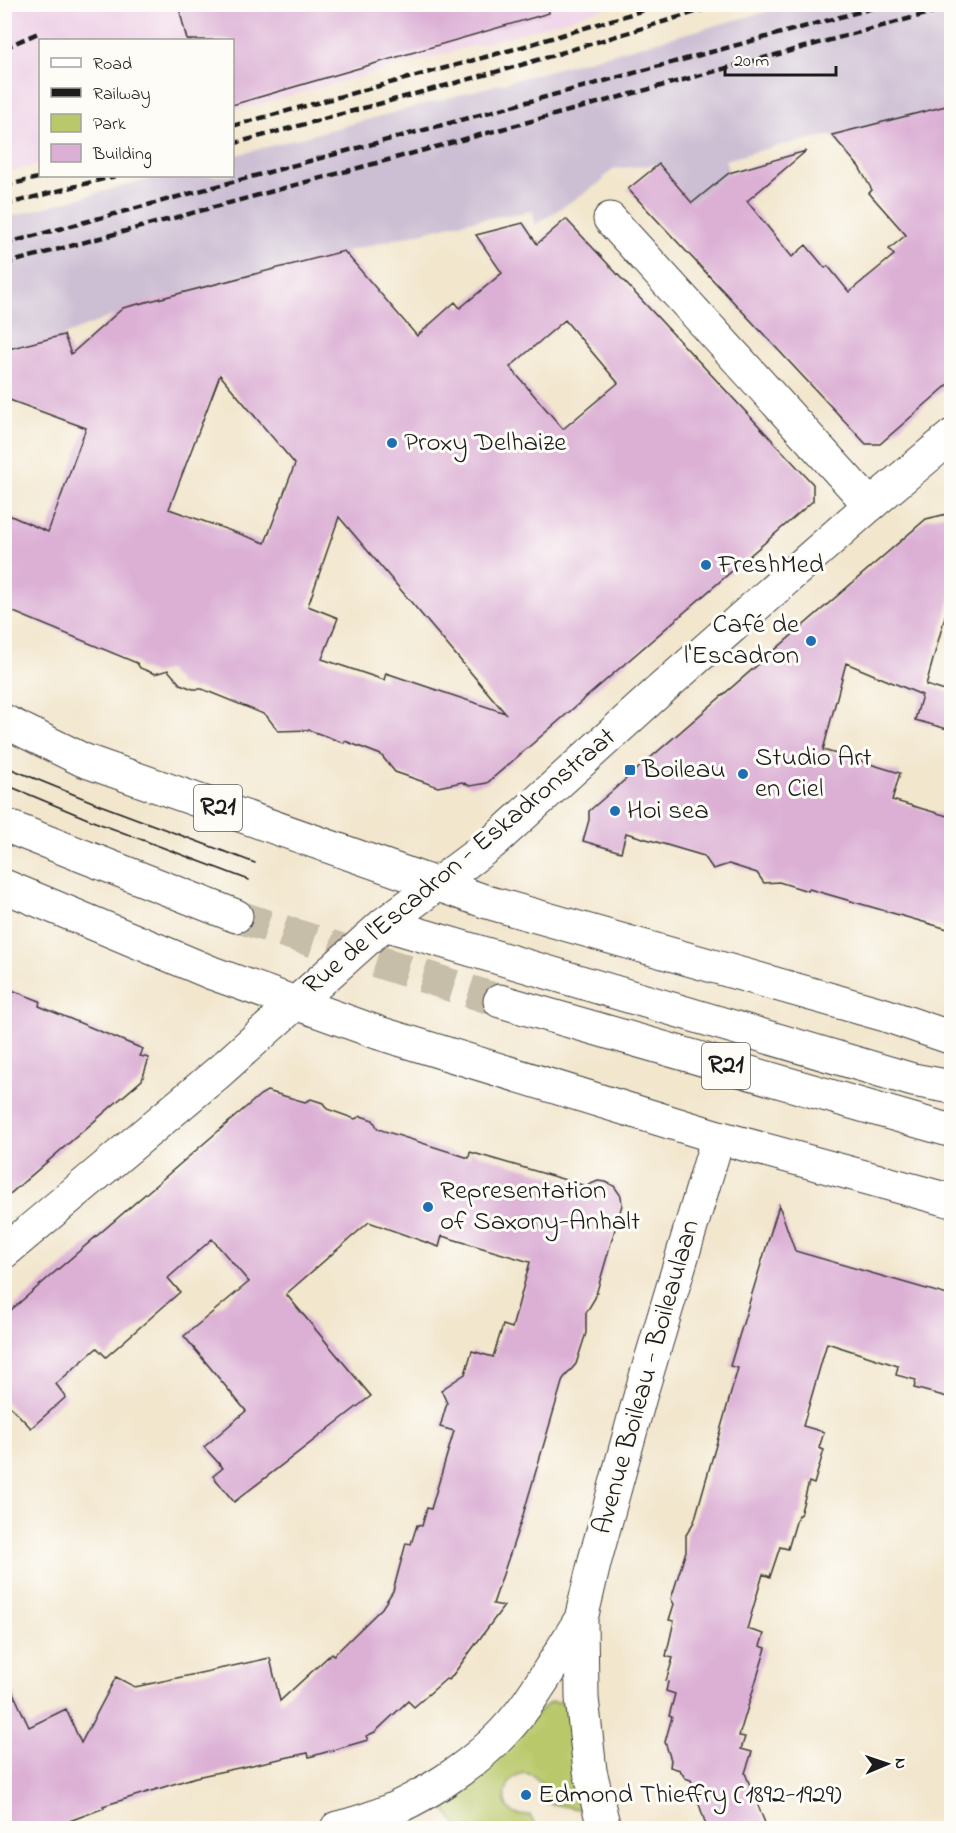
<svg xmlns="http://www.w3.org/2000/svg" width="956" height="1833" font-family="'Indie Flower',sans-serif">
	<rect width="100%" height="100%" fill="#fdfcf7"/>
	<filter id="ink" filterUnits="userSpaceOnUse"><feTurbulence type="fractalNoise" baseFrequency=".0167" numOctaves="2"/><feDisplacementMap in="SourceGraphic" scale="12" xChannelSelector="R" yChannelSelector="G"/><feConvolveMatrix kernelMatrix="1 2 1 2 8 2 1 2 1" color-interpolation-filters="sRGB"/></filter>
	<filter id="wash" filterUnits="userSpaceOnUse"><feTurbulence type="fractalNoise" baseFrequency=".008" numOctaves="4" result="noise"/><feDisplacementMap in="SourceGraphic" scale="24" xChannelSelector="R" yChannelSelector="G"/><feGaussianBlur stdDeviation="1.35" result="paint"/><feColorMatrix in="noise" values="0 0 0 0 0 0 0 0 0 0 0 0 0 0 0 0 0 1.4 0 .05"/><feComposite in="paint" operator="in"/></filter>
	<g filter="url(#wash)">
		<rect width="100%" height="100%" fill="#f2e6cd"/>
		<path fill="#eed0e7" d="M 5,5 L 615,5 L 525,32 L 233,111 L 232,40 L 40,40 L 40,164 L 5,173 Z"/>
		<path fill="#ccbed3" d="M 791,5 L 951,5 L 951,118 L 948,119 L 946,106 L 832,135 L 777,146 L 725,160 L 729,173 L 691,203 L 659,164 L 614,169 L 603,178 L 604,180 L 535,225 L 533,211 L 463,222 L 156,299 L 64,335 L 5,350 L 5,218 L 160,176 L 232,176 L 233,156 Z"/>
		<path fill="#b9c86a" stroke="#6a7243" stroke-width="1.5" d="M 550,1702 L 562,1702 L 567,1705 L 587,1811 L 543,1802 C 546,1794 545,1786 538,1780 C 510,1752 484,1822 530,1815 L 536,1828 L 459,1828 L 439,1801 Z"/>
		<g id="blocks">
			<path fill="#dcb0d5" fill-rule="evenodd" d="M 178,4 L 548,4 L 549,13 L 232,105 L 232,40 L 187,40 Z
				M 946,106 L 948,119 L 951,122 L 951,382 L 880,444 L 866,444 L 628,189 L 659,164 L 692,203 L 729,173 L 806,151 L 747,201 L 792,257 L 806,245 L 825,268 L 828,266 L 849,292 L 894,255 L 889,249 L 906,235 L 869,193 L 872,190 L 859,167 L 832,135 Z
				M 566,219 L 813,484 L 813,501 L 487,783 L 470,786 L 462,782 L 438,787 L 395,772 L 381,755 L 345,741 L 344,743 L 309,730 L 278,731 L 266,715 L 202,689 L 193,689 L 180,684 L 168,670 L 155,674 L 140,668 L 137,663 L 4,608 L 4,513 L 48,532 L 86,428 L 4,398 L 4,350 L 64,335 L 71,354 L 123,308 L 344,251 L 417,336 L 455,302 L 460,308 L 502,273 L 476,235 L 523,223 L 537,244 ZM 565,320 L 618,383 L 563,429 L 510,367 ZM 220,375 L 295,464 L 265,543 L 169,509 ZM 339,517 L 505,713 L 386,673 L 384,680 L 322,659 L 338,618 L 308,606 Z
				M 951,513 L 951,595 L 926,685 L 951,693 L 951,730 L 915,720 L 922,695 L 846,663 L 823,750 L 900,773 L 892,800 L 951,817 L 951,930 L 809,889 L 808,891 L 779,882 L 764,883 L 757,873 L 729,864 L 713,869 L 704,856 L 626,833 L 621,852 L 583,841 L 589,820 L 589,811 L 926,519 Z
				M 4,987 L 40,1001 L 39,1006 L 143,1049 L 140,1056 L 149,1058 L 142,1080 L 4,1199 Z
				M 267,1091 L 305,1102 L 311,1099 L 323,1103 L 327,1109 L 355,1119 L 361,1116 L 373,1120 L 378,1129 L 469,1158 L 470,1152 L 586,1186 L 598,1181 L 606,1182 L 614,1186 L 621,1196 L 622,1205 L 595,1298 L 586,1313 L 586,1333 L 576,1364 L 563,1379 L 523,1515 L 493,1604 L 504,1606 L 449,1680 L 446,1679 L 414,1707 L 408,1701 L 375,1732 L 366,1736 L 368,1740 L 309,1757 L 308,1753 L 196,1777 L 103,1806 L 104,1808 L 51,1828 L 4,1828 L 4,1673 L 29,1727 L 66,1709 L 81,1743 L 116,1677 L 135,1687 L 270,1658 L 280,1701 L 332,1653 L 334,1655 L 382,1608 L 393,1591 L 406,1543 L 411,1544 L 417,1525 L 422,1526 L 427,1508 L 431,1509 L 454,1431 L 440,1427 L 447,1403 L 441,1390 L 465,1374 L 472,1351 L 493,1357 L 503,1325 L 512,1328 L 530,1262 L 442,1236 L 439,1247 L 369,1222 L 286,1294 L 371,1396 L 234,1502 L 213,1476 L 223,1468 L 204,1447 L 246,1411 L 184,1336 L 249,1282 L 212,1239 L 168,1278 L 180,1292 L 106,1357 L 97,1348 L 56,1384 L 66,1397 L 31,1428 L 4,1400 L 4,1316 L 260,1095 Z
				M 779,1205 L 795,1251 L 951,1296 L 951,1398 L 914,1388 L 916,1380 L 896,1375 L 898,1366 L 827,1343 L 803,1426 L 824,1432 L 819,1448 L 824,1450 L 814,1484 L 809,1482 L 800,1515 L 798,1515 L 788,1549 L 780,1547 L 770,1577 L 763,1574 L 747,1629 L 764,1634 L 760,1646 L 766,1648 L 739,1736 L 745,1737 L 741,1749 L 752,1752 L 745,1773 L 767,1828 L 707,1828 L 691,1780 L 685,1778 L 680,1770 L 670,1767 L 671,1760 L 665,1742 L 672,1717 L 669,1716 L 675,1694 L 666,1691 L 668,1682 L 666,1681 L 673,1658 L 666,1656 L 674,1621 L 669,1620 L 674,1604 L 671,1599 L 686,1551 L 686,1535 L 694,1522 L 738,1368 L 730,1366 Z"/>
		</g>
	</g>
	<g filter="url(#ink)">
		<use href="#blocks" fill-opacity="0" stroke="#3c3a37" stroke-width="1.5"/>
		<g fill="none" stroke-linecap="round" stroke-linejoin="round">
			<path stroke="#c7beaa" stroke-width="33" stroke-dasharray="33 16" stroke-linecap="butt" d="M 236,916 L 500,1001"/>
			<g stroke="#3c3a37" stroke-width="35">
				<path id="minor" d="M 610,219 L 870,505
					M 337,1828 C 408,1812 488,1761 529,1701 C 548,1674 564,1646 581,1619
					M 604,1828 L 590,1771 L 582,1698 L 581,1619 L 595,1560 L 641,1393 L 718,1137"/>
			</g>
			<g stroke="#3c3a37" stroke-width="35">
				<path id="tertiary" d="M 384,924 L 913,1080 L 952,1087
					M 4,1252 L 220,1071 L 384,924 L 492,843 L 658,692 L 870,505 L 952,436"/>
			</g>
			<g stroke="#3c3a37" stroke-width="35">
				<path id="secondary" d="M 4,886 L 212,973 L 379,1033 L 718,1137 L 952,1201"/>
			</g>
			<g stroke="#3c3a37" stroke-width="35">
				<path id="primary" d="M 4,721 L 83,760 L 487,902 L 885,1015 L 952,1038
					M 4,825 L 236,916
					M 500,1001 L 952,1131"/>
			</g>
			<use href="#minor" stroke="#fff" stroke-width="33"/>
			<use href="#tertiary" stroke="#fff" stroke-width="33"/>
			<use href="#secondary" stroke="#fff" stroke-width="33"/>
			<use href="#primary" stroke="#fff" stroke-width="33"/>
			<path stroke="#1c1c1c" stroke-width="1.5" d="M 4,766 L 100,805 L 255,863
				M 4,784 L 95,822 L 249,880"/>
			<path stroke="#1c1c1c" stroke-width="4.5" stroke-dasharray="9 4.5" stroke-linecap="butt" d="M 4,48 L 38,33
				M 232,126 L 522,47 L 664,4
				M 232,144 L 521,65 L 722,4
				M 4,186 L 46,176
				M 4,205 L 115,176
				M 4,244 L 888,4
				M 4,264 L 952,7"/>
		</g>
	</g>
	<g fill="#1f6fb2" stroke="#fdfcf7" stroke-width="2">
		<circle cx="392" cy="443" r="6"/>
		<circle cx="706" cy="565" r="6"/>
		<circle cx="811" cy="641" r="6"/>
		<rect x="624" y="764" width="12" height="12" rx="3"/>
		<circle cx="743" cy="774" r="6"/>
		<circle cx="615" cy="811" r="6"/>
		<circle cx="428" cy="1207" r="6"/>
		<circle cx="526" cy="1795" r="6"/>
	</g>
	<g text-anchor="middle" dominant-baseline="central" stroke-width="6" stroke-linejoin="round" paint-order="stroke">
		<g fill="#fdfcf7" stroke="#605f5e" stroke-width="1.5">
			<rect x="194" y="785" width="48" height="46" rx="4.5"/>
			<rect x="702" y="1043" width="48" height="46" rx="4.5"/>
		</g>
		<g font-size="26" font-weight="bold" fill="#1c1c1c">
			<text x="218" y="808">R21</text>
			<text x="726" y="1066">R21</text>
		</g>
		<g font-size="27" fill="#1c1c1c" stroke="#fdfcf7" text-anchor="start">
			<text x="404" y="443">Proxy Delhaize</text>
			<text x="718" y="565">FreshMed</text>
			<text x="799" y="625" text-anchor="end">Café de<tspan x="799" dy="31">l'Escadron</tspan></text>
			<text x="755" y="758">Studio Art<tspan x="755" dy="31">en Ciel</tspan></text>
			<text x="642" y="770">Boileau</text>
			<text x="627" y="811">Hoi sea</text>
			<text x="440" y="1191">Representation<tspan x="440" dy="31">of Saxony-Anhalt</tspan></text>
			<text x="538" y="1795">Edmond Thieffry (1892-1929)</text>
		</g>
		<g font-size="27" fill="#1c1c1c" stroke="#fdfcf7">
			<text transform="translate(460 862) rotate(-40)">Rue de l'Escadron - Eskadronstraat</text>
			<text transform="translate(647 1377) rotate(-74)">Avenue Boileau - Boileaulaan</text>
		</g>
	</g>
	<rect width="956" height="1833" fill="none" stroke="#fdfcf7" stroke-width="24"/>
	<rect x="39" y="39" width="195" height="138" fill="#fdfcf7" stroke="#a3a29f" stroke-width="1.5"/>
	<rect x="51" y="58" width="30" height="9" fill="#ffffff" stroke="#a3a29f" stroke-width="1.5"/>
	<text x="93" y="69" font-size="18" fill="#1c1c1c">Road</text>
	<rect x="51" y="88" width="30" height="9" fill="#1c1c1c" stroke="#a3a29f" stroke-width="1.5"/>
	<text x="93" y="99" font-size="18" fill="#1c1c1c">Railway</text>
	<rect x="51" y="114" width="30" height="18" fill="#b9c86a" stroke="#a3a29f" stroke-width="1.5"/>
	<text x="93" y="129" font-size="18" fill="#1c1c1c">Park</text>
	<rect x="51" y="144" width="30" height="18" fill="#dcb0d5" stroke="#a3a29f" stroke-width="1.5"/>
	<text x="93" y="159" font-size="18" fill="#1c1c1c">Building</text>
	<g transform="translate(887 1764) rotate(88)" stroke="#fdfcf7" stroke-width="4.5" paint-order="stroke">
	<path d="M0-4.5L10 22L0 15L-10 22Z" fill="#1c1c1c"/>
	<text y="-9" font-size="16" font-weight="bold" text-anchor="middle" fill="#1c1c1c">N</text>
	</g>
	<path d="M725 66v9h111v-9" fill="none" stroke="#1c1c1c" stroke-width="3"/>
	<text x="734" y="66" font-size="18" fill="#1c1c1c" stroke="#fdfcf7" stroke-width="4.5" paint-order="stroke">20 m</text>
</svg>
